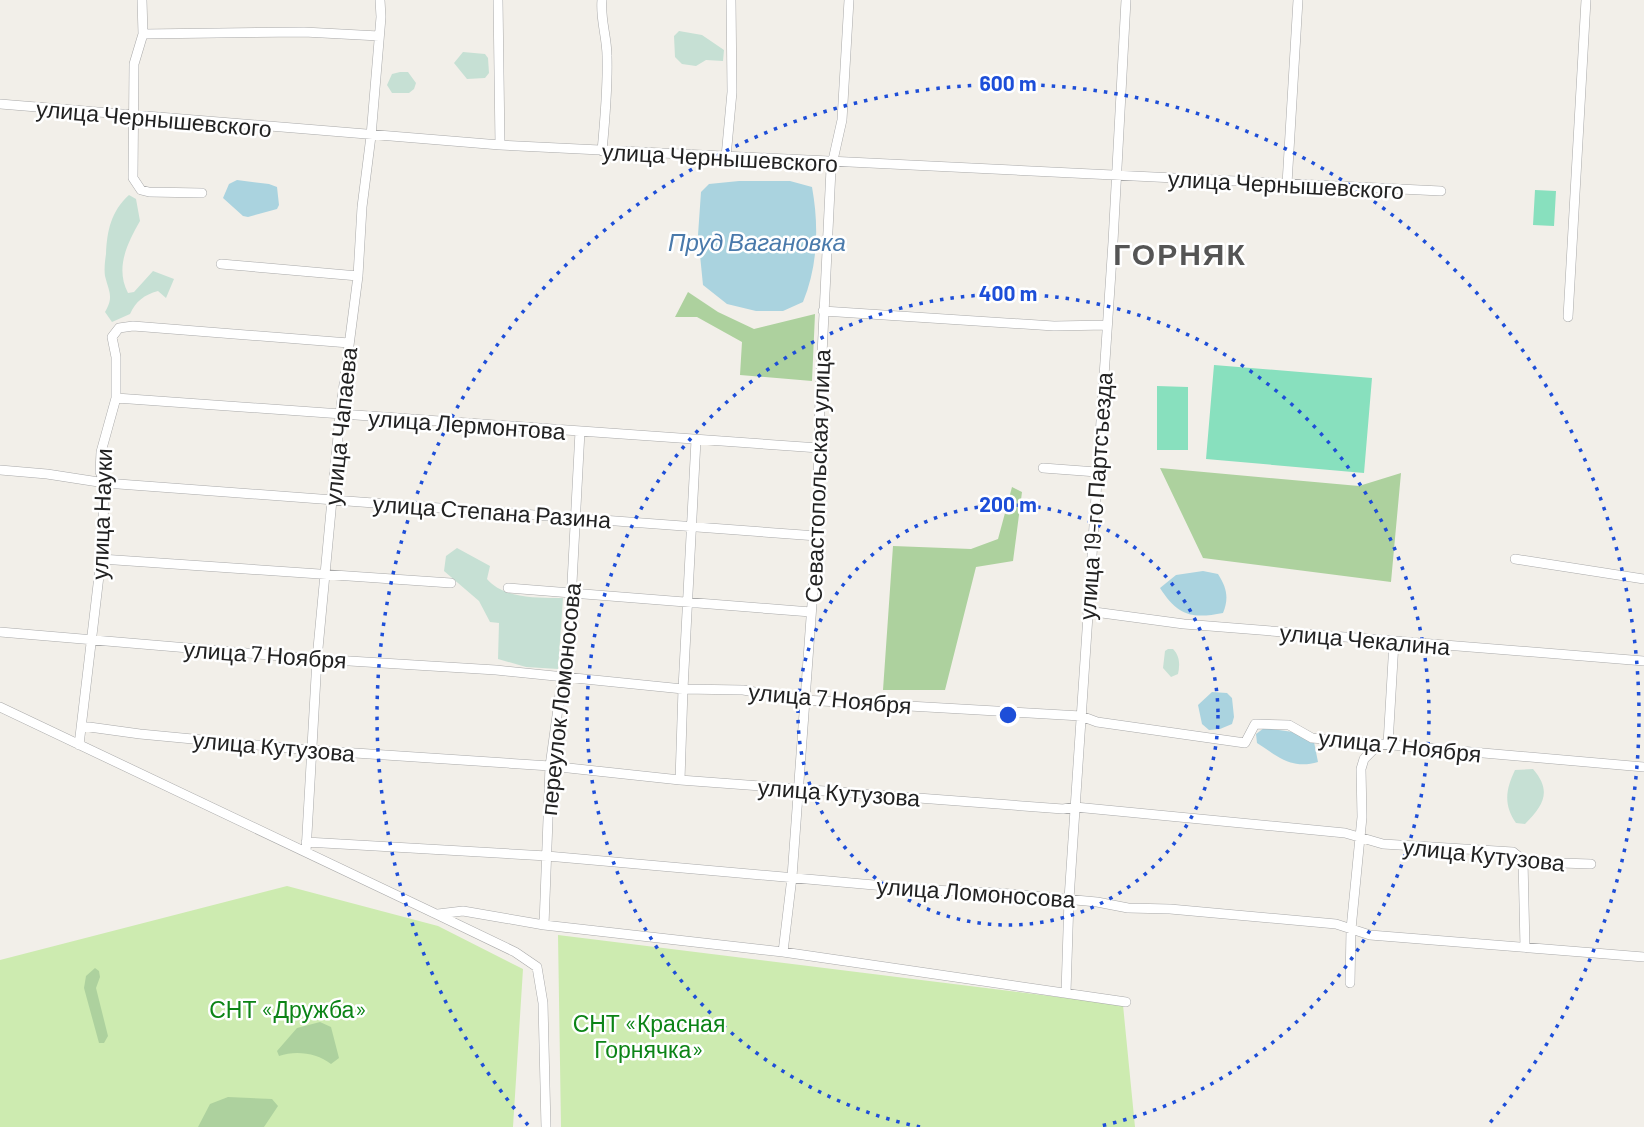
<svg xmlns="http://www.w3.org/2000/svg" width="1644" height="1127" font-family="Barlow,sans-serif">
	<rect width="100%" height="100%" fill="#f2efe9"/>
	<path fill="#cdebb0" d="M 287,886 L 438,926 L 523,969 L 513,1127 L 0,1127 L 0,960 Z
		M 558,935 L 1123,1005 L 1135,1127 L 561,1127 Z"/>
	<path fill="#add19e" d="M 688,292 L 718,312 L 754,329 L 815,314 L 812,381 L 740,375 L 742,342 L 697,317 L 675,317 Z
		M 1160,468 L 1359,486 L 1401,473 L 1391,582 L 1203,558 Z
		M 1012,487 L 1022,492 L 1013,561 L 976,567 L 945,690 L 883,690 L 893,546 L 971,549 L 998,539 Z
		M 95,968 L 99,971 L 100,977 L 96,988 L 108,1036 L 104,1043 L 99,1043 L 84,988 L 86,976 Z
		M 320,1022 L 331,1027 L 339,1058 L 331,1064 C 317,1053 296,1050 279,1056 L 277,1051 L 297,1028 Z
		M 228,1097 L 272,1099 L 278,1106 L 264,1127 L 198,1127 L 210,1104 Z"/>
	<path fill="#c6e0d4" d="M 679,31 L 702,35 L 724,50 L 723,61 L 706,60 L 696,66 L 682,64 L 675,57 L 674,36 Z
		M 463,52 L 485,54 L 488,58 L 489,73 L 485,78 L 467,79 L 454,63 Z
		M 400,72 L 408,72 L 416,83 L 414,89 L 409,93 L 392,93 L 387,85 L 392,74 Z
		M 129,195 L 136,199 L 140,221 C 127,244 115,268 128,293 L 134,292 L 153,271 L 174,279 L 166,298 L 158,291 C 144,295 136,301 130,314 L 112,322 L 105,312 C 114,297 109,292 105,276 C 104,269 105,261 106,254 C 107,231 111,211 129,195 Z
		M 457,548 L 490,566 L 487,579 C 504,599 539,598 563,598 L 558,669 L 526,667 L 498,659 L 499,623 L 490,622 L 479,601 L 444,571 L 446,556 Z
		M 1168,649 L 1173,649 C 1180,656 1180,665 1178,674 L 1171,677 L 1163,668 L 1165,651 Z
		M 1533,769 C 1552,791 1544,805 1525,824 L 1516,823 C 1503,804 1506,789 1515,770 Z"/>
	<path fill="#88e0be" d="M 1535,190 L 1556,191 L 1554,226 L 1533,225 Z
		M 1214,365 L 1372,378 L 1364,473 L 1206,459 Z
		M 1157,386 L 1188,387 L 1188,450 L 1157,450 Z"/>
	<path fill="#aad3df" d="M 237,180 L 269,184 L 277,187 L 279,205 L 277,209 L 248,217 L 243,216 L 223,198 L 229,184 Z
		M 739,181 L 790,181 L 812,187 C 819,226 818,265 803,302 L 783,311 L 756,311 L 727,304 L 703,285 L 698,235 L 701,192 L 709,184 Z
		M 1203,571 L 1218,574 C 1227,588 1229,598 1223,613 C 1192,619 1178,616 1160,588 L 1176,575 Z
		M 1212,692 L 1227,693 L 1232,698 L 1234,717 L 1232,724 L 1220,729 L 1209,730 L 1202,724 L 1198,705 Z
		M 1264,728 L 1293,732 L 1314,742 L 1318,762 C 1292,770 1277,756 1257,743 L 1256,734 Z"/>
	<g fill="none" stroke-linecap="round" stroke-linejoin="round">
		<g stroke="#a9a9a9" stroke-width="10">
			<path id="minor" d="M 142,0 L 143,34 L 134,64 L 133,178 L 141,190 L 149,192 L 202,193
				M 498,0 L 500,145
				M 143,34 L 304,32 L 379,36
				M 0,104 L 500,145 L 1441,191
				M 602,151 C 605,119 608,88 607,56 C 607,37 600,19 602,0
				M 726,157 L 732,92 L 731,0
				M 1287,184 L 1298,0
				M 221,264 L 358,276
				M 823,311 L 1054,326 L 1107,325
				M 1568,317 L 1586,0
				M 116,398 L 819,448
				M 1043,468 L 1097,472
				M 0,470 L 47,474 L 105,483 L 817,536
				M 101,559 L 451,583
				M 1515,559 L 1644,579
				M 508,588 L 811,612
				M 1087,611 L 1184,624 L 1644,661
				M 0,632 L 317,659 L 496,670 L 683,689 L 743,690 L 804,700 L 1081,716 L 1097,722 L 1245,743 L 1255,724 L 1289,725 L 1312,738 L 1644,767
				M 0,707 L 436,914 L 515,952 L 537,967 L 543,1003 L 546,1127
				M 82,726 L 140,734 L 310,750 L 550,766 L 680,780 L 1063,809 L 1075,807 L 1345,833 L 1383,844 L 1513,852 L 1523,860 L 1531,862 L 1591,864
				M 1388,744 L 1394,642
				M 79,745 L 101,559 L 105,483 L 100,472 L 101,452 L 116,398 L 116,357 L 112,337 L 119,328 L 133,326 L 349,343
				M 680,780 L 683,689 L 696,440
				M 306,842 L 547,856 L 930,890 L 1000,893 L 1097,902 L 1128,908 L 1170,909 L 1336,924 L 1370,935 L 1644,957
				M 306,852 L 317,659 L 340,415 L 358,276 L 362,207 L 371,136 L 381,17 L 380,0
				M 1523,860 L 1525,948
				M 438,914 L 463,911 L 544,925 L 783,952 L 1126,1002
				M 544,925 L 550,766 L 561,687 L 567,678 L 580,431
				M 783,952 L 792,877 L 817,536 L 820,396 L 831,169 L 842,120 L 849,0
				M 1350,983 L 1351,929 L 1362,817 L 1361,769 L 1364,759 L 1379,744
				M 1066,992 L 1069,899 L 1113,242 L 1126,0"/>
		</g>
		<use href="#minor" stroke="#fff" stroke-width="9"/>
	</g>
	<g fill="none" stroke="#1d4ed8" stroke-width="3.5" stroke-dasharray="3.5 7">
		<circle cx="1008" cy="715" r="210"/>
		<path d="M920 1127A421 421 0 1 1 1096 1127"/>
		<path d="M528 1125A631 631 0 1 1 1488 1125"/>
	</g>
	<g text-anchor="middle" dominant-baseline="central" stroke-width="5" stroke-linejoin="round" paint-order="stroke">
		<g font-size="23" fill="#222" stroke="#fff">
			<text transform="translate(154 118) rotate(5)">улица Чернышевского</text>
			<text transform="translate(720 157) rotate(3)">улица Чернышевского</text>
			<text transform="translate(1286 184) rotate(3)">улица Чернышевского</text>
			<text transform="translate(467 424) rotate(4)">улица Лермонтова</text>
			<text transform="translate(340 426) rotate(-84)">улица Чапаева</text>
			<text transform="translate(817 476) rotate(-88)">Севастопольская улица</text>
			<text transform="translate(1095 496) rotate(-86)">улица 19-го Партсъезда</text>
			<text transform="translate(492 511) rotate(4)">улица Степана Разина</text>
			<text transform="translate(101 514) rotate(-88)">улица Науки</text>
			<text transform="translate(1365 639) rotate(5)">улица Чекалина</text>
			<text transform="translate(265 654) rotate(4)">улица 7 Ноября</text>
			<text transform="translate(830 698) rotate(5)">улица 7 Ноября</text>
			<text transform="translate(560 699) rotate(-84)">переулок Ломоносова</text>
			<text transform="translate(1400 745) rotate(6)">улица 7 Ноября</text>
			<text transform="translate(274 746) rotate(5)">улица Кутузова</text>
			<text transform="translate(839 792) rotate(4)">улица Кутузова</text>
			<text transform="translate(1484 854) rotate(6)">улица Кутузова</text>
			<text transform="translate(976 892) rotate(4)">улица Ломоносова</text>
		</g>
		<g font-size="23" fill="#0c8416" stroke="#fff">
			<text x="288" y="1009">СНТ «Дружба»</text>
			<text x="649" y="1023">СНТ «Красная<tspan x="649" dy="26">Горнячка»</tspan></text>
		</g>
		<g font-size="24" font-style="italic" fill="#4a7aab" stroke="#fff">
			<text x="757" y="241">Пруд Вагановка</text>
		</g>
		<g font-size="30" font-weight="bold" letter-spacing="2" fill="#555" stroke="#fff">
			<text x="1180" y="253">ГОРНЯК</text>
		</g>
	</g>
	<circle cx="1008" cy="715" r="10" fill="#1d4ed8" stroke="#fff" stroke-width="3.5"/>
	<g font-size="21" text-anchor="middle" font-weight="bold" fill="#1d4ed8" stroke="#fff" stroke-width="5" stroke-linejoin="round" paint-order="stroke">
		<text x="1008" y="91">600 m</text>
		<text x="1008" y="301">400 m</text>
		<text x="1008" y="512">200 m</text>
	</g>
</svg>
